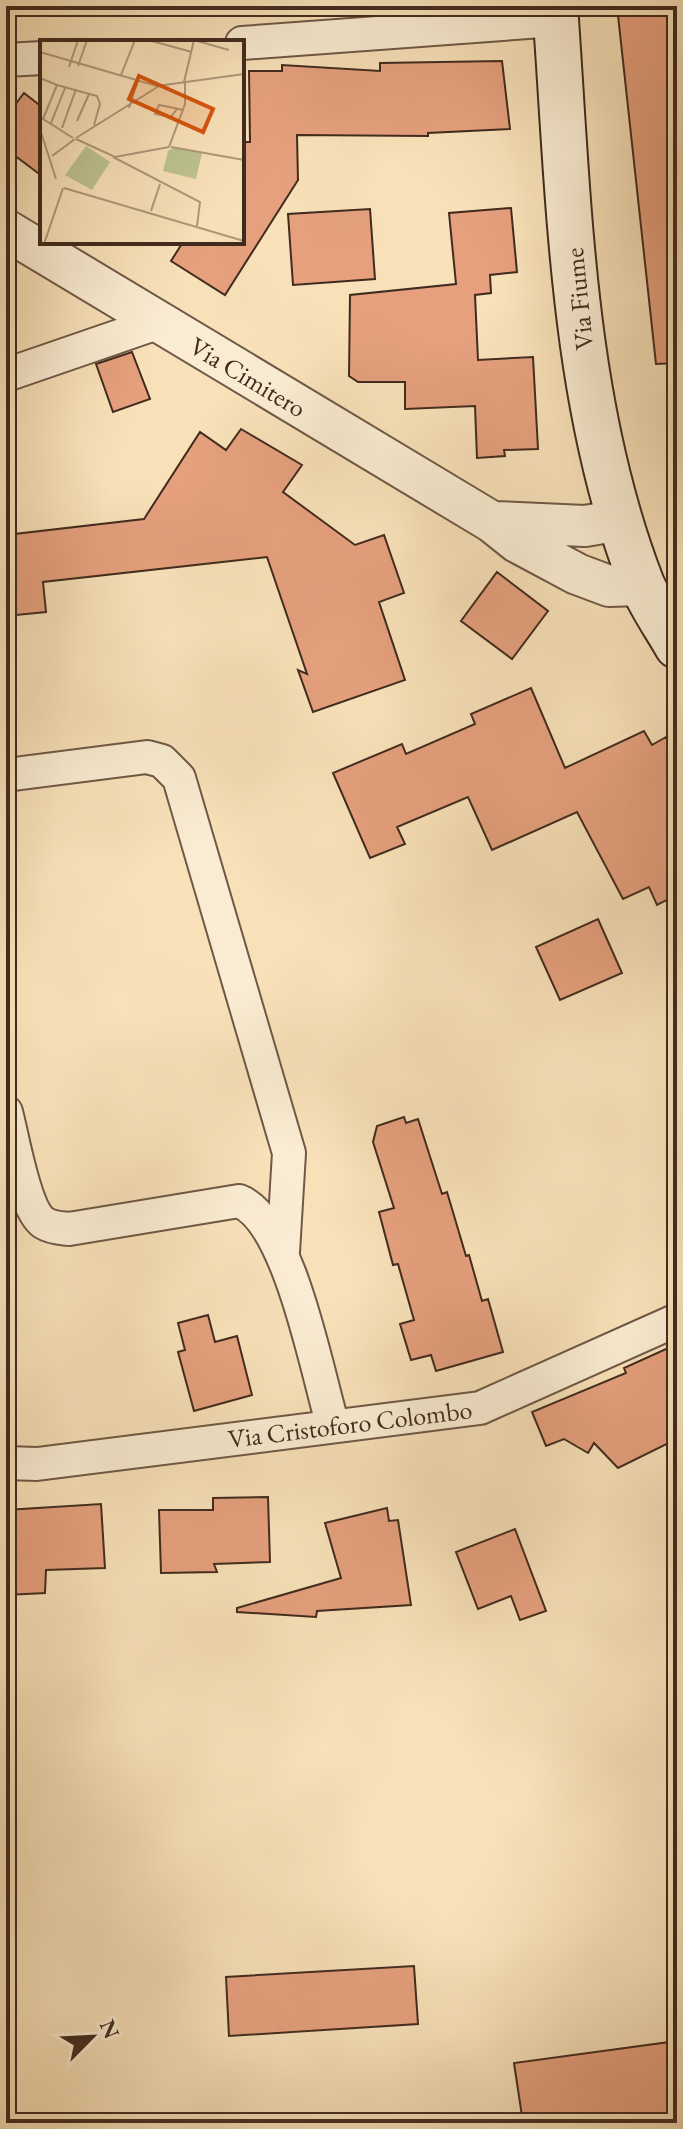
<svg xmlns="http://www.w3.org/2000/svg" width="683" height="2129" font-family="'EB Garamond',serif">
	<rect width="100%" height="100%" fill="#f8e1b9"/>
	<filter id="stains"><feTurbulence type="fractalNoise" baseFrequency=".0025" numOctaves="4"/><feColorMatrix values="0 0 0 0 .2 0 0 0 0 .09 0 0 0 0 .02 0 0 0 .5 -.17"/></filter>
	<radialGradient id="worn" r=".72"><stop offset=".6" stop-color="#630" stop-opacity="0"/><stop offset="1" stop-color="#630" stop-opacity=".3"/></radialGradient>
	<path fill="#e6a07e" stroke="#412b1e" stroke-width="2" d="M 617,6 L 668,6 L 677,64 L 677,363 L 656,364 Z
		M 502,61 L 510,129 L 428,133 L 428,136 L 297,135 L 298,180 L 225,295 L 171,261 L 183,242 L 244,242 L 243,142 L 250,142 L 249,71 L 282,71 L 282,65 L 380,71 L 380,63 Z
		M 24,93 L 42,107 L 42,176 L 6,149 L 6,117 Z
		M 511,208 L 517,272 L 490,275 L 491,293 L 475,295 L 478,360 L 533,357 L 538,449 L 504,450 L 505,456 L 477,458 L 475,406 L 405,409 L 405,382 L 358,382 L 349,376 L 350,295 L 456,284 L 449,213 Z
		M 370,209 L 375,279 L 293,285 L 288,214 Z
		M 132,352 L 150,399 L 113,412 L 96,364 Z
		M 241,429 L 302,465 L 283,492 L 355,545 L 384,535 L 404,593 L 379,602 L 405,680 L 313,712 L 298,670 L 307,674 L 267,557 L 43,582 L 46,612 L 6,616 L 6,535 L 144,519 L 200,432 L 226,450 Z
		M 497,572 L 548,611 L 512,659 L 461,621 Z
		M 531,688 L 565,768 L 644,731 L 652,745 L 666,737 L 677,757 L 677,895 L 657,905 L 649,887 L 623,899 L 577,812 L 492,850 L 468,797 L 397,827 L 405,844 L 370,858 L 333,773 L 402,744 L 406,754 L 475,724 L 471,714 Z
		M 598,919 L 622,973 L 560,1000 L 536,947 Z
		M 404,1117 L 406,1123 L 418,1119 L 442,1194 L 447,1192 L 466,1256 L 469,1255 L 482,1301 L 488,1299 L 503,1352 L 436,1371 L 431,1355 L 411,1360 L 400,1324 L 414,1320 L 398,1264 L 393,1265 L 379,1212 L 394,1208 L 373,1142 L 377,1126 Z
		M 208,1315 L 215,1342 L 237,1336 L 252,1395 L 194,1411 L 178,1352 L 185,1350 L 178,1323 Z
		M 677,1344 L 677,1439 L 618,1468 L 594,1443 L 588,1453 L 564,1439 L 546,1446 L 532,1412 L 626,1373 L 624,1368 Z
		M 268,1497 L 270,1562 L 214,1564 L 217,1572 L 161,1573 L 159,1510 L 213,1510 L 213,1498 Z
		M 101,1504 L 105,1568 L 46,1570 L 45,1593 L 6,1595 L 6,1510 Z
		M 387,1508 L 389,1521 L 398,1520 L 411,1605 L 317,1611 L 316,1617 L 237,1612 L 237,1608 L 341,1578 L 325,1523 Z
		M 515,1529 L 546,1611 L 520,1620 L 511,1596 L 478,1609 L 456,1552 Z
		M 414,1966 L 418,2024 L 229,2036 L 226,1977 Z
		M 677,2041 L 677,2123 L 523,2123 L 514,2063 Z"/>
	<g fill="none" stroke-linecap="round" stroke-linejoin="round">
		<g stroke="#6f5845" stroke-width="36">
			<path id="minor" d="M 242,43 L 556,20
				M 6,60 L 42,58
				M 6,375 L 157,323
				M 6,775 L 147,757 L 162,761 L 179,778 L 289,1153 L 283,1252
				M 6,1112 C 13,1137 24,1210 44,1223 C 52,1228 61,1228 69,1229 L 239,1201 C 290,1221 317,1373 333,1426
				M 6,1463 L 37,1464 L 480,1408 L 677,1320"/>
		</g>
		<g stroke="#6f5845" stroke-width="44">
			<path id="tertiary" d="M 6,230 L 492,522 L 517,542 L 577,574 L 609,586 L 642,585
				M 496,522 L 585,526 L 621,520"/>
		</g>
		<g stroke="#412b1e" stroke-width="48">
			<path id="secondary" d="M 555,6 C 569,198 571,400 641,582 C 650,604 665,625 677,646"/>
		</g>
		<use href="#minor" stroke="#faecd2" stroke-width="32"/>
		<use href="#tertiary" stroke="#faecd2" stroke-width="40"/>
		<use href="#secondary" stroke="#faecd2" stroke-width="44"/>
	</g>
	<g text-anchor="middle" dominant-baseline="central" stroke-width="7" stroke-linejoin="round" paint-order="stroke">
		<g font-size="26" fill="#412b1e" stroke="#faecd2">
			<text transform="translate(579 299) rotate(-96)">Via Fiume</text>
			<text transform="translate(248 377) rotate(31)">Via Cimitero</text>
			<text transform="translate(350 1424) rotate(-7)">Via Cristoforo Colombo</text>
		</g>
	</g>
	<g transform="translate(40 40)">
		<rect width="204" height="204" fill="#f8e1b9"/>
		<path d="M 46,106 L 70,122 L 52,150 L 25,135 ZM 135,107 L 162,113 L 156,139 L 123,131 L 128,111 Z" fill="#bdc38f"/>
		<path fill="none" stroke="#af987b" stroke-width="2" d="M 108,0 L 152,12M 154,0 L 189,10M 0,12 L 117,46 L 204,34M 38,26 L 47,0M 29,27 L 38,0M 81,35 L 95,0M 0,38 L 17,45 L 3,79M 144,42 L 154,0M 17,45 L 57,56 L 60,64 L 54,85M 89,68 L 98,40M 137,69 L 131,77 L 115,74 L 119,65 L 144,70M 0,77 L 33,98M 37,81 L 49,54M 11,83 L 25,48M 22,88 L 36,49M 0,89 L 16,139M 36,98 L 119,46M 36,99 L 75,117 L 129,107M 129,107 L 145,64 L 145,42M 131,107 L 204,120M 12,116 L 35,99M 73,117 L 160,162 L 157,186M 24,148 L 204,201M 111,171 L 120,144M 4,204 L 23,148"/>
		<path fill="#d7540e" fill-opacity="0.15" stroke="#d7540e" stroke-width="4" d="M 99,36 L 173,69 L 163,92 L 89,59 Z"/>
		<rect width="204" height="204" fill="none" stroke="#412b1e" stroke-width="4"/>
	</g>
	<rect width="683" height="2129" fill="none" stroke="#f8e1b9" stroke-width="32"/>
	<rect x="8" y="8" width="667" height="2113" fill="none" stroke="#412b1e" stroke-width="4"/>
	<rect x="16" y="16" width="651" height="2097" fill="none" stroke="#412b1e" stroke-width="2"/>
	<g transform="translate(92 2037) rotate(66)" stroke="#faecd2" stroke-width="6" paint-order="stroke">
	<path d="M0-6L14 30L0 20L-14 30Z" fill="#412b1e"/>
	<text y="-12" font-size="22" font-weight="bold" text-anchor="middle" fill="#412b1e">N</text>
	</g>
	<rect width="100%" height="100%" filter="url(#stains)"/>
	<rect width="100%" height="100%" fill="url(#worn)"/>
</svg>
